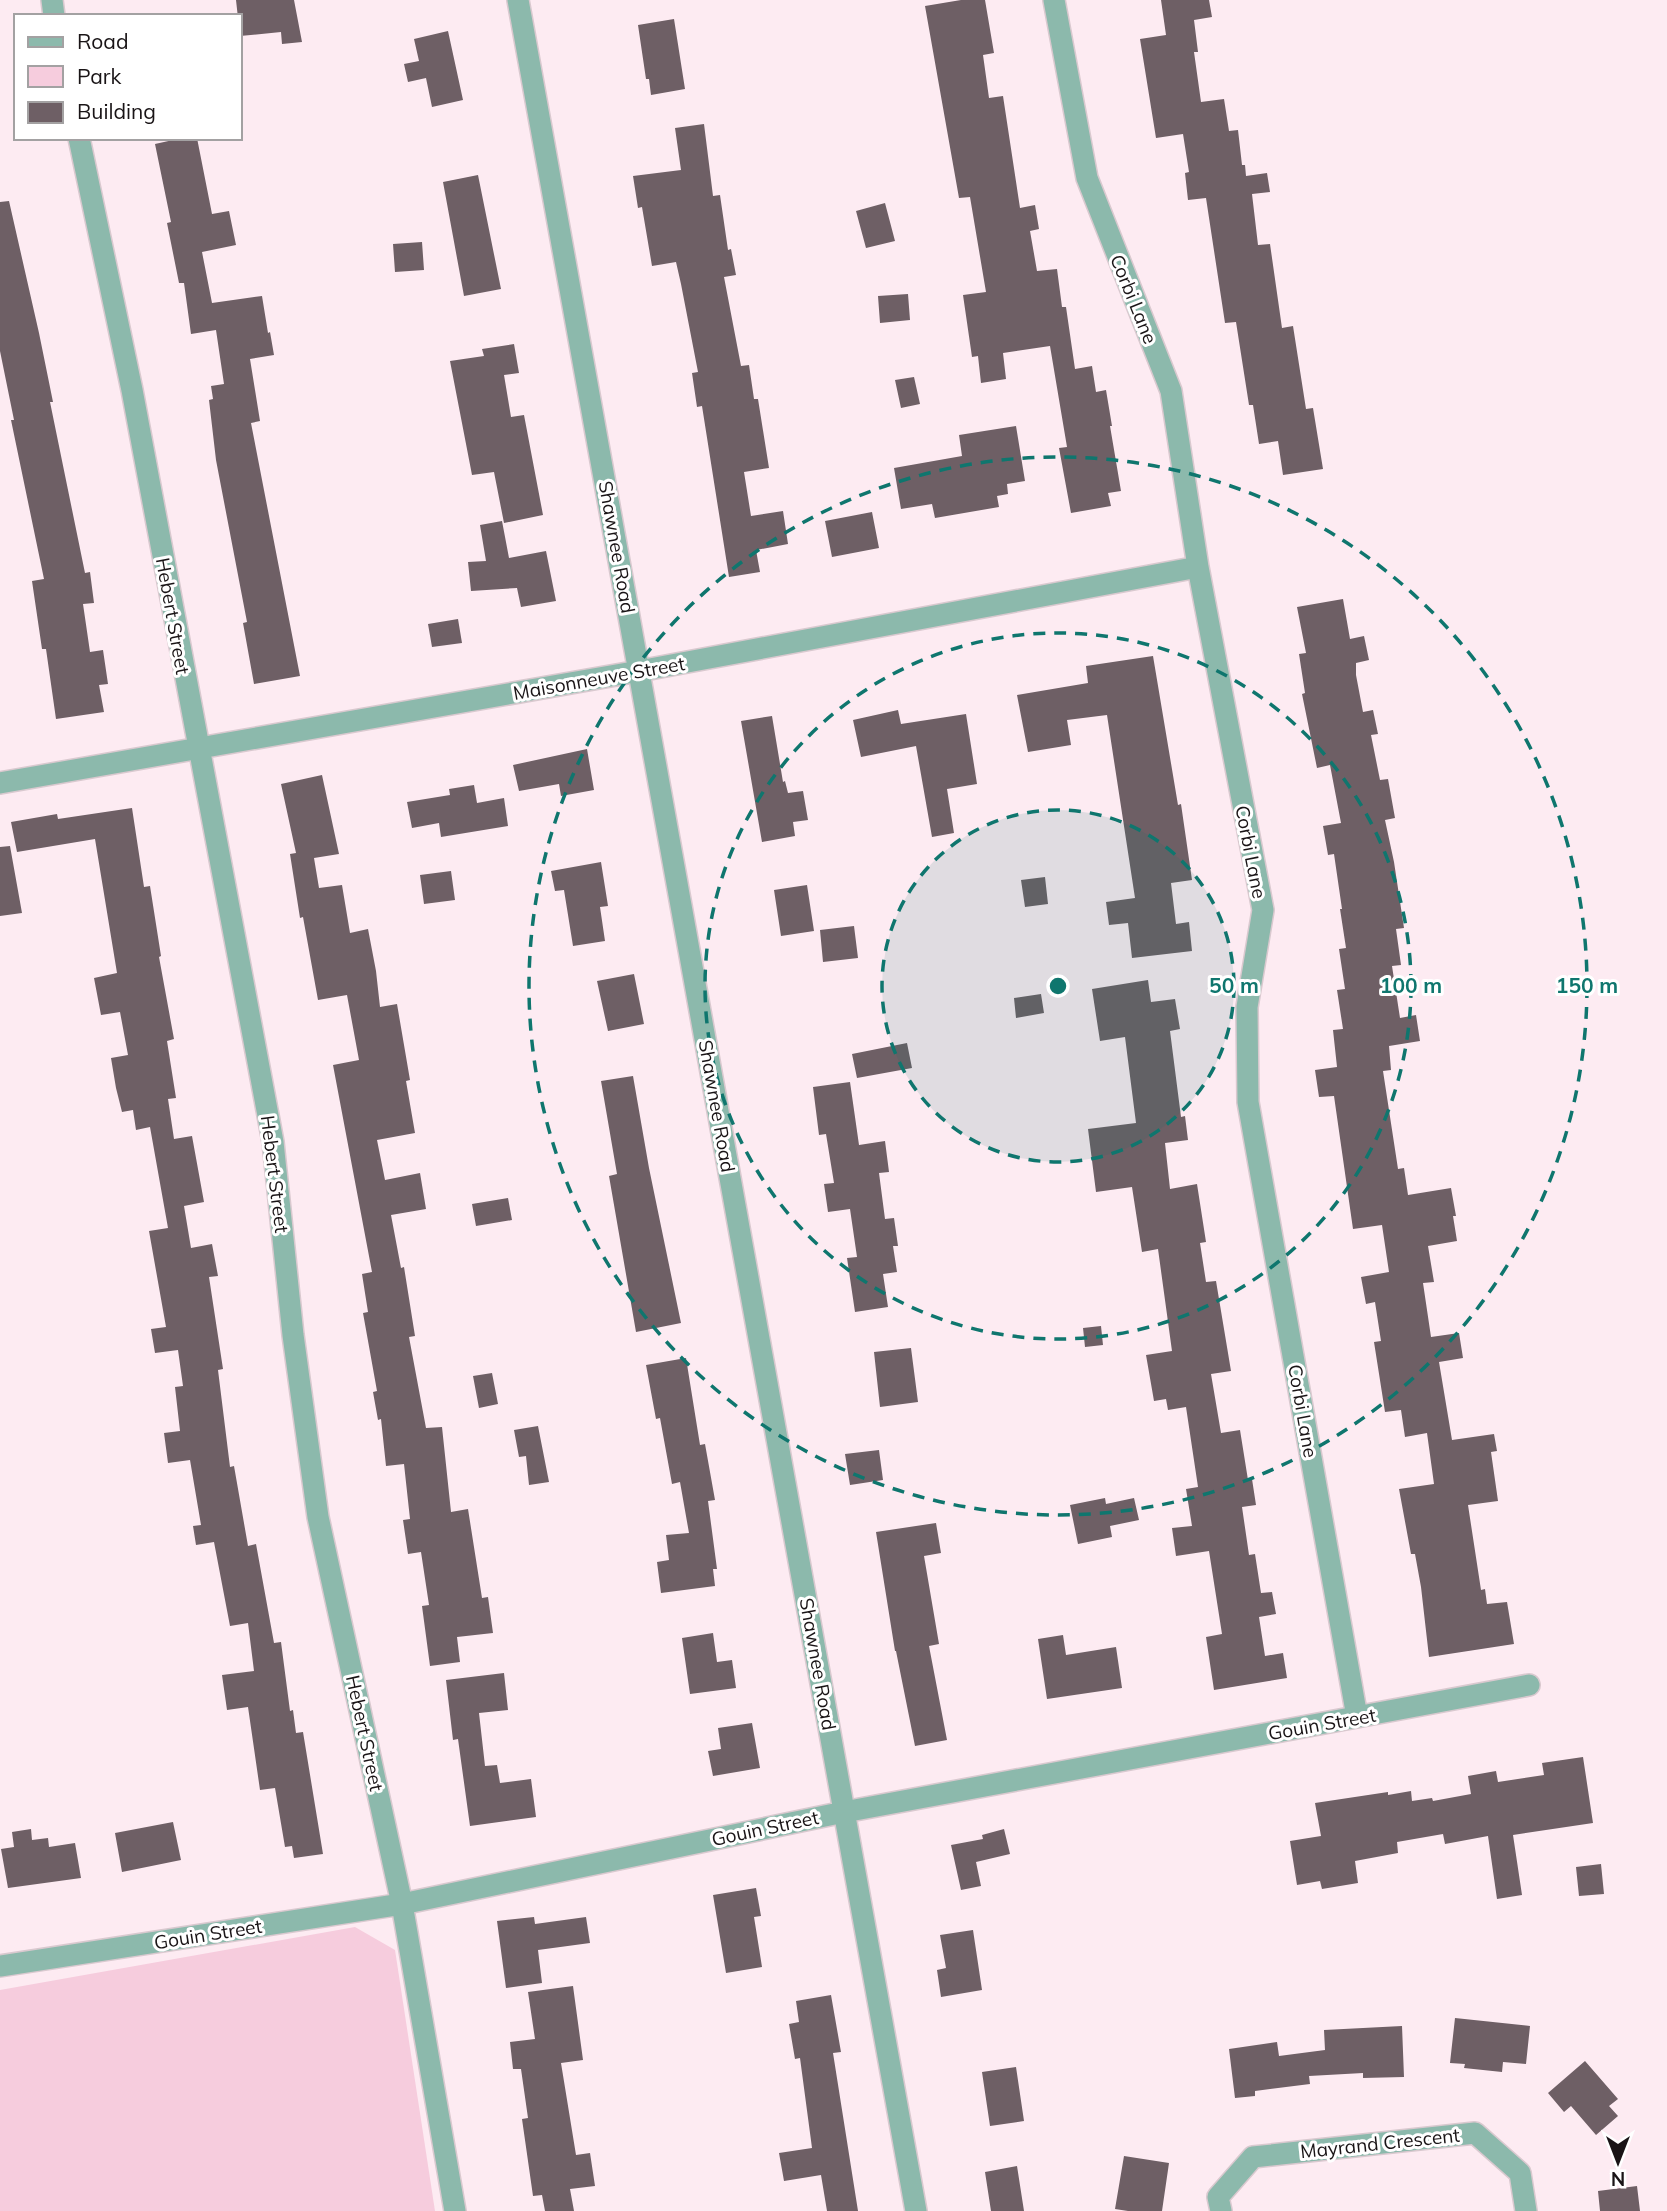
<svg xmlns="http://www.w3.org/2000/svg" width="1667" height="2211" font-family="Mulish,sans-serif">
	<rect width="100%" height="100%" fill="#fdebf2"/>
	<path fill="#f6ccdd" d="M 355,1927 L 395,1950 L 435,2211 L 0,2211 L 0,1990 Z"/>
	<path fill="#6e5f65" d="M 236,0 L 294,0 L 302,42 L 282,44 L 281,32 L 240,36 Z
		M 961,0 L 985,0 L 994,53 L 983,55 L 989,98 L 1003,96 L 1020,208 L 1035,205 L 1039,229 L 1030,231 L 1037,271 L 1057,269 L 1062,307 L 1066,307 L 1075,369 L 1092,366 L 1096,392 L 1106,390 L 1112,426 L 1110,426 L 1121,491 L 1108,493 L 1111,506 L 1071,513 L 1059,448 L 1067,447 L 1050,346 L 1003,353 L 1006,379 L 981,383 L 978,356 L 972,357 L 963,295 L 986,292 L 970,197 L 959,198 L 925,6 Z
		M 1161,0 L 1209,0 L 1212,17 L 1194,20 L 1198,52 L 1194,52 L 1201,102 L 1224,99 L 1229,131 L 1238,130 L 1242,165 L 1245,165 L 1246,176 L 1267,173 L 1270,192 L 1252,194 L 1258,245 L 1270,244 L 1282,328 L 1293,326 L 1306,409 L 1313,408 L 1323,469 L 1283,475 L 1278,441 L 1259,444 L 1253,405 L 1249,405 L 1236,322 L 1225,323 L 1206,198 L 1188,200 L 1185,173 L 1189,172 L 1183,134 L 1156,138 L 1140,39 L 1166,35 Z
		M 674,19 L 685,89 L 651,95 L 649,79 L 646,79 L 638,25 Z
		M 448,31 L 463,100 L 432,107 L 426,78 L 408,82 L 404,64 L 419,61 L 414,39 Z
		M 704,124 L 713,196 L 720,195 L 728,250 L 731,249 L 736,275 L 724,277 L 741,366 L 749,365 L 754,399 L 758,399 L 769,468 L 744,472 L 751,516 L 783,511 L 788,544 L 756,550 L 760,572 L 729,577 L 702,406 L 697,407 L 692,373 L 698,372 L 681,284 L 676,262 L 652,266 L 642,207 L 638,208 L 633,176 L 681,170 L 675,128 Z
		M 182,138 L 197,138 L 212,214 L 229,211 L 236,245 L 202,252 L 212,303 L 262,296 L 268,333 L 270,332 L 274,355 L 250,359 L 260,421 L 251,423 L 300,676 L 254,684 L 243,623 L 247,622 L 216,460 L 209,400 L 213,399 L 211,386 L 224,384 L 216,330 L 191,334 L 184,283 L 179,283 L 167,223 L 171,222 L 155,144 Z
		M 478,175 L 501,289 L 464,296 L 443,182 Z
		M 9,201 L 39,333 L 53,402 L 50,402 L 85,573 L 90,572 L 94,603 L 83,604 L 90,652 L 103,650 L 108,684 L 99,685 L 104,712 L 56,719 L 46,649 L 42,649 L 32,581 L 44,579 L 11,420 L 14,420 L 0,351 L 0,202 Z
		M 885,203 L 895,241 L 866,248 L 856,211 Z
		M 422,242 L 424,270 L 395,272 L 393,244 Z
		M 908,294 L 910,320 L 880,323 L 878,296 Z
		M 514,344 L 519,373 L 504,375 L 511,417 L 524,415 L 543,515 L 504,523 L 494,472 L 472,475 L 450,361 L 484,356 L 482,349 Z
		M 914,377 L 920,404 L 901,408 L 895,380 Z
		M 1016,426 L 1025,481 L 1007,484 L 1008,494 L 997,496 L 999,507 L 935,518 L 932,504 L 901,509 L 894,468 L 962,456 L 959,435 Z
		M 872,512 L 879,548 L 832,557 L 825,521 Z
		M 502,521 L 509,558 L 546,551 L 556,601 L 521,607 L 517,588 L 471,591 L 468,562 L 486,561 L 480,525 Z
		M 1343,599 L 1350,639 L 1364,636 L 1369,660 L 1356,663 L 1356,675 L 1363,712 L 1373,710 L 1378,734 L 1371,735 L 1380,780 L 1388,779 L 1395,818 L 1385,820 L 1394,862 L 1404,928 L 1396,929 L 1401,965 L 1392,966 L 1400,1018 L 1416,1015 L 1420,1041 L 1389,1046 L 1391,1070 L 1383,1071 L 1398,1169 L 1404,1168 L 1408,1195 L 1451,1188 L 1456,1216 L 1453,1216 L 1457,1241 L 1428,1246 L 1434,1282 L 1423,1283 L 1431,1337 L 1459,1333 L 1463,1358 L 1439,1362 L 1452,1440 L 1494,1434 L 1497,1451 L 1491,1452 L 1498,1501 L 1468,1505 L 1481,1590 L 1485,1589 L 1487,1604 L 1507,1602 L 1514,1644 L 1429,1657 L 1421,1587 L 1415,1554 L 1411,1554 L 1399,1489 L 1434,1484 L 1427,1433 L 1405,1437 L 1401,1410 L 1385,1412 L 1374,1342 L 1381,1341 L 1375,1302 L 1366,1304 L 1361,1277 L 1389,1272 L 1382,1225 L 1353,1229 L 1334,1096 L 1319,1097 L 1315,1070 L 1337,1067 L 1333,1030 L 1343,1029 L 1337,990 L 1345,989 L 1339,949 L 1346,948 L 1340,909 L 1342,909 L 1334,854 L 1328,855 L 1323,826 L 1341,823 L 1330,765 L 1317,768 L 1302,694 L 1305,693 L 1299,654 L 1306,653 L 1297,607 Z
		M 458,619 L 462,643 L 432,647 L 428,624 Z
		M 1153,656 L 1178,805 L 1181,804 L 1192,880 L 1171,883 L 1176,924 L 1189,922 L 1192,951 L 1132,958 L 1128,923 L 1109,925 L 1106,902 L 1135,898 L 1107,715 L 1067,720 L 1071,745 L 1028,752 L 1017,695 L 1088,683 L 1086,666 Z
		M 898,710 L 901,724 L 966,714 L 977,784 L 947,789 L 954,833 L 932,837 L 916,746 L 861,757 L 853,720 Z
		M 772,716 L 783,782 L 785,781 L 788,793 L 803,791 L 808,820 L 793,822 L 795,836 L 762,842 L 741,721 Z
		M 587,749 L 594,790 L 561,796 L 559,784 L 519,791 L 513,765 Z
		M 322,775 L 339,854 L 314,858 L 319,888 L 342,885 L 350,933 L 368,929 L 376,971 L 380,1007 L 397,1004 L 410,1080 L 406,1081 L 415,1133 L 377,1140 L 385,1180 L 420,1173 L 426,1209 L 391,1215 L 401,1268 L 404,1267 L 415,1336 L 409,1337 L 426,1428 L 442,1427 L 451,1512 L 468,1509 L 482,1598 L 488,1597 L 493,1633 L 457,1637 L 460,1662 L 430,1666 L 422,1606 L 429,1605 L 421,1552 L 408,1554 L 403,1520 L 410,1519 L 404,1464 L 386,1466 L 381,1419 L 378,1420 L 373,1392 L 377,1391 L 363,1313 L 368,1312 L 362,1274 L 372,1272 L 333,1065 L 359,1060 L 347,995 L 318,1000 L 303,917 L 300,918 L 290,854 L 296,853 L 281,784 Z
		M 474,785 L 477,803 L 504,798 L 508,826 L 441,837 L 439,823 L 412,828 L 407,802 L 450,795 L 449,789 Z
		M 132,808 L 144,887 L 150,886 L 161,956 L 159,957 L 174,1039 L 167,1041 L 176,1098 L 168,1099 L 174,1139 L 192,1136 L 204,1202 L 184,1206 L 191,1248 L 212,1244 L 218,1276 L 209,1277 L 223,1369 L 218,1370 L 230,1467 L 234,1466 L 248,1546 L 256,1544 L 274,1643 L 281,1642 L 290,1711 L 293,1710 L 296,1733 L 303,1732 L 323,1854 L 294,1858 L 292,1846 L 285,1847 L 275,1788 L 260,1790 L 248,1707 L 227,1710 L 222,1675 L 254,1671 L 248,1623 L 230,1626 L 214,1542 L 196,1545 L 193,1526 L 201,1525 L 190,1460 L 168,1463 L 164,1433 L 180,1431 L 175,1387 L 183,1386 L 178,1350 L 155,1353 L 151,1329 L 166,1327 L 149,1231 L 168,1228 L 150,1127 L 136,1130 L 133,1110 L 122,1112 L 116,1088 L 111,1058 L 128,1055 L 120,1012 L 101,1015 L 94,978 L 117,973 L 95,839 L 17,852 L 11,822 L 57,814 L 58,819 Z
		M 10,846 L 22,913 L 0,916 L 0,847 Z
		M 601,862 L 608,906 L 600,907 L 605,941 L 573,946 L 564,890 L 555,891 L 551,871 Z
		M 451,871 L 455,900 L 424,904 L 420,875 Z
		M 1045,877 L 1048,904 L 1025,907 L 1021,880 Z
		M 807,885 L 814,931 L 781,936 L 774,890 Z
		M 854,926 L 858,958 L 823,962 L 820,930 Z
		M 634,974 L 644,1024 L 608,1031 L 597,981 Z
		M 1148,980 L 1151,1002 L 1175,999 L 1180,1029 L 1170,1031 L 1181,1117 L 1185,1116 L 1188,1140 L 1165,1143 L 1170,1189 L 1197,1184 L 1206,1242 L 1200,1243 L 1206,1282 L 1216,1281 L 1231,1371 L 1211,1374 L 1221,1433 L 1240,1430 L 1248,1480 L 1252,1479 L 1256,1505 L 1242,1507 L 1249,1555 L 1255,1554 L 1261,1593 L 1272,1592 L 1276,1614 L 1259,1617 L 1265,1656 L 1283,1653 L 1287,1678 L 1214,1690 L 1206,1637 L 1222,1634 L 1209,1551 L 1176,1556 L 1172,1528 L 1192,1526 L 1186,1489 L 1198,1487 L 1186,1407 L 1168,1410 L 1166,1399 L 1154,1401 L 1146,1355 L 1172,1351 L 1158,1249 L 1142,1252 L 1132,1187 L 1096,1192 L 1088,1129 L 1136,1123 L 1125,1037 L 1100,1041 L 1092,989 Z
		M 1041,994 L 1044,1013 L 1016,1018 L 1014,998 Z
		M 907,1043 L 912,1068 L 857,1078 L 852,1054 Z
		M 633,1076 L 649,1168 L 681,1323 L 636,1332 L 609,1176 L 617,1174 L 601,1081 Z
		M 850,1082 L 859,1145 L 885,1141 L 889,1172 L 879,1173 L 885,1219 L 894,1218 L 898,1246 L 893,1246 L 897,1272 L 883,1274 L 888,1307 L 855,1312 L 847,1258 L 857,1257 L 850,1209 L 828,1212 L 824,1184 L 834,1183 L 826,1134 L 819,1135 L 813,1087 Z
		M 508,1198 L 512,1220 L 476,1226 L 472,1204 Z
		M 1101,1326 L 1103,1345 L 1085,1347 L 1083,1328 Z
		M 911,1348 L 918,1402 L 880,1407 L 874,1352 Z
		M 686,1358 L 700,1445 L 705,1444 L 715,1500 L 708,1501 L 717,1569 L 713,1569 L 715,1586 L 661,1593 L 657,1562 L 669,1560 L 666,1535 L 689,1533 L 680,1482 L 672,1484 L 660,1418 L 656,1419 L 646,1365 Z
		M 492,1373 L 498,1404 L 479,1408 L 473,1376 Z
		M 538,1426 L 549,1482 L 529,1485 L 526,1456 L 519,1457 L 514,1430 Z
		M 879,1450 L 883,1480 L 850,1485 L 845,1454 Z
		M 1105,1498 L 1106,1504 L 1134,1498 L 1139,1520 L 1110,1526 L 1112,1537 L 1078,1544 L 1070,1505 Z
		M 936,1523 L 941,1553 L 924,1556 L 939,1644 L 929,1646 L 947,1740 L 915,1746 L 896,1651 L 895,1651 L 876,1532 Z
		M 713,1633 L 717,1662 L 732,1660 L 736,1688 L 690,1694 L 682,1638 Z
		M 1063,1635 L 1066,1655 L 1116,1647 L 1122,1688 L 1047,1699 L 1038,1639 Z
		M 504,1673 L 508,1710 L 479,1713 L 485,1766 L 497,1765 L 500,1783 L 531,1779 L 536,1817 L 470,1826 L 458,1739 L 453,1740 L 446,1680 Z
		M 752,1723 L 760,1768 L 713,1776 L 708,1751 L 721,1749 L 718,1728 Z
		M 1583,1757 L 1593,1823 L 1513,1835 L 1522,1895 L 1497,1899 L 1488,1836 L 1445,1844 L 1443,1834 L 1397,1842 L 1398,1853 L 1355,1861 L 1358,1883 L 1322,1889 L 1320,1881 L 1297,1885 L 1290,1841 L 1321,1836 L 1315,1803 L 1388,1792 L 1388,1795 L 1411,1791 L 1412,1801 L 1432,1798 L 1433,1801 L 1471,1794 L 1468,1776 L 1496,1771 L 1498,1782 L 1544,1775 L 1542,1763 Z
		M 173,1822 L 181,1860 L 122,1872 L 115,1833 Z
		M 31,1829 L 32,1840 L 48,1838 L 49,1847 L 75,1843 L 81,1878 L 8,1888 L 1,1849 L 14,1847 L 12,1832 Z
		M 1004,1829 L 1010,1854 L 976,1862 L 981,1886 L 961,1890 L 951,1845 L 983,1839 L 982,1835 Z
		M 1601,1864 L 1604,1894 L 1579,1896 L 1576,1867 Z
		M 756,1888 L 761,1916 L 754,1917 L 762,1967 L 726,1973 L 713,1895 Z
		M 534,1917 L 535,1924 L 586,1917 L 590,1943 L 538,1950 L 542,1983 L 506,1988 L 497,1921 Z
		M 973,1930 L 982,1990 L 941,1997 L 937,1970 L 946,1968 L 940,1935 Z
		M 573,1986 L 583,2060 L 561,2063 L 576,2155 L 590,2153 L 595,2186 L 570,2189 L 574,2211 L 545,2211 L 542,2195 L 533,2196 L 522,2119 L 528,2118 L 521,2069 L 513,2069 L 510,2042 L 535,2039 L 528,1992 Z
		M 831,1995 L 841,2052 L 833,2053 L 858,2211 L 827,2211 L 821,2175 L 784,2181 L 779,2153 L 812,2148 L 800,2058 L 795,2059 L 789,2024 L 799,2022 L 796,2001 Z
		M 1455,2018 L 1530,2026 L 1526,2064 L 1503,2062 L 1502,2072 L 1464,2068 L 1465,2064 L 1450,2063 Z
		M 1402,2026 L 1404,2077 L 1363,2078 L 1363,2073 L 1309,2076 L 1310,2084 L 1255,2091 L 1255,2096 L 1235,2098 L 1229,2049 L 1277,2042 L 1279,2056 L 1325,2050 L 1324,2030 Z
		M 1585,2061 L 1618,2099 L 1609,2106 L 1618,2116 L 1596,2135 L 1571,2106 L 1564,2112 L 1548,2093 Z
		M 1016,2067 L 1024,2121 L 990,2126 L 982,2072 Z
		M 1124,2156 L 1169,2163 L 1162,2211 L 1128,2211 L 1115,2209 Z
		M 1017,2166 L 1024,2211 L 991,2211 L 985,2172 Z
		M 1637,2186 L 1640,2211 L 1600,2211 L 1598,2191 Z"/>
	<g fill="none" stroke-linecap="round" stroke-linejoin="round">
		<g stroke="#d9c9cf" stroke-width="24">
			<path id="minor" d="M 52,0 L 54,16
				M 518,0 L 916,2211
				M 1054,0 L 1087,178 L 1171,391 L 1198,567 L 1263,910 L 1247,1007 L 1248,1102 L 1357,1717
				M 79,138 L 132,390 L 273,1142 L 293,1335 L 318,1517 L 402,1904 L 455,2211
				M 0,783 L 639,671 L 1198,567
				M 0,1966 L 402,1904 L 844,1812 L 1529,1685
				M 1221,2211 L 1218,2197 L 1253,2157 L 1475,2133 L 1520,2173 L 1526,2211"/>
		</g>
		<use href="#minor" stroke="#8cb9ac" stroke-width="21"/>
	</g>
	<circle cx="1058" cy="986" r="176" fill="#0f766e" fill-opacity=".12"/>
	<g fill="none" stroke="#0f766e" stroke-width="3.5" stroke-dasharray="12 9">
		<circle cx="1058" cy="986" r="176"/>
		<circle cx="1058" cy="986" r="353"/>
		<circle cx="1058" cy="986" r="529"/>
	</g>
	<g text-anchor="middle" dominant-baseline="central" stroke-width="6" stroke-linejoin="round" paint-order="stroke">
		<g font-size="19" fill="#191416" stroke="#fff">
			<text transform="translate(1134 299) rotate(68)">Corbi Lane</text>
			<text transform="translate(617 547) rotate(80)">Shawnee Road</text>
			<text transform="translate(173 616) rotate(80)">Hebert Street</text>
			<text transform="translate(599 678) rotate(-10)">Maisonneuve Street</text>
			<text transform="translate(1251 852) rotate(79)">Corbi Lane</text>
			<text transform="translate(717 1106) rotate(80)">Shawnee Road</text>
			<text transform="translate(275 1174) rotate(83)">Hebert Street</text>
			<text transform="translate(1303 1411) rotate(80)">Corbi Lane</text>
			<text transform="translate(818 1664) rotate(80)">Shawnee Road</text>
			<text transform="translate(1322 1724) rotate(-10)">Gouin Street</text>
			<text transform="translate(365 1733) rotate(78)">Hebert Street</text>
			<text transform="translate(765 1828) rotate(-12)">Gouin Street</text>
			<text transform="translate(208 1934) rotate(-9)">Gouin Street</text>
			<text transform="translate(1380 2143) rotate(-6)">Mayrand Crescent</text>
		</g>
	</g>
	<circle cx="1058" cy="986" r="10" fill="#0f766e" stroke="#fff" stroke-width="3.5"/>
	<g font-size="21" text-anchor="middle" font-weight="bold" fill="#0f766e" stroke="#fff" stroke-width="6" stroke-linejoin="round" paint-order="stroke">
		<text x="1234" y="993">50 m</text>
		<text x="1411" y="993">100 m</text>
		<text x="1587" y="993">150 m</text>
	</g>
	<rect x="14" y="14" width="228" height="126" fill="#ffffff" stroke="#a3a1a2" stroke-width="2"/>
	<rect x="28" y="37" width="35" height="10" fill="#8cb9ac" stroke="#a3a1a2" stroke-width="2"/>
	<text x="77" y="49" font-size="21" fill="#191416">Road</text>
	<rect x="28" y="66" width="35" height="21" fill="#f6ccdd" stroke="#a3a1a2" stroke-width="2"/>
	<text x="77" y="84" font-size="21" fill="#191416">Park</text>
	<rect x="28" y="102" width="35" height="21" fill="#6e5f65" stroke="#a3a1a2" stroke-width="2"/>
	<text x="77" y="119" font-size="21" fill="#191416">Building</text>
	<g transform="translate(1618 2162) rotate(180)" stroke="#ffffff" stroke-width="5" paint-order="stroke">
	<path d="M0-5L12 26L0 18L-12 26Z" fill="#191416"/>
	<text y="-10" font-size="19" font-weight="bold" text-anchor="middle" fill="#191416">N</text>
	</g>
</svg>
